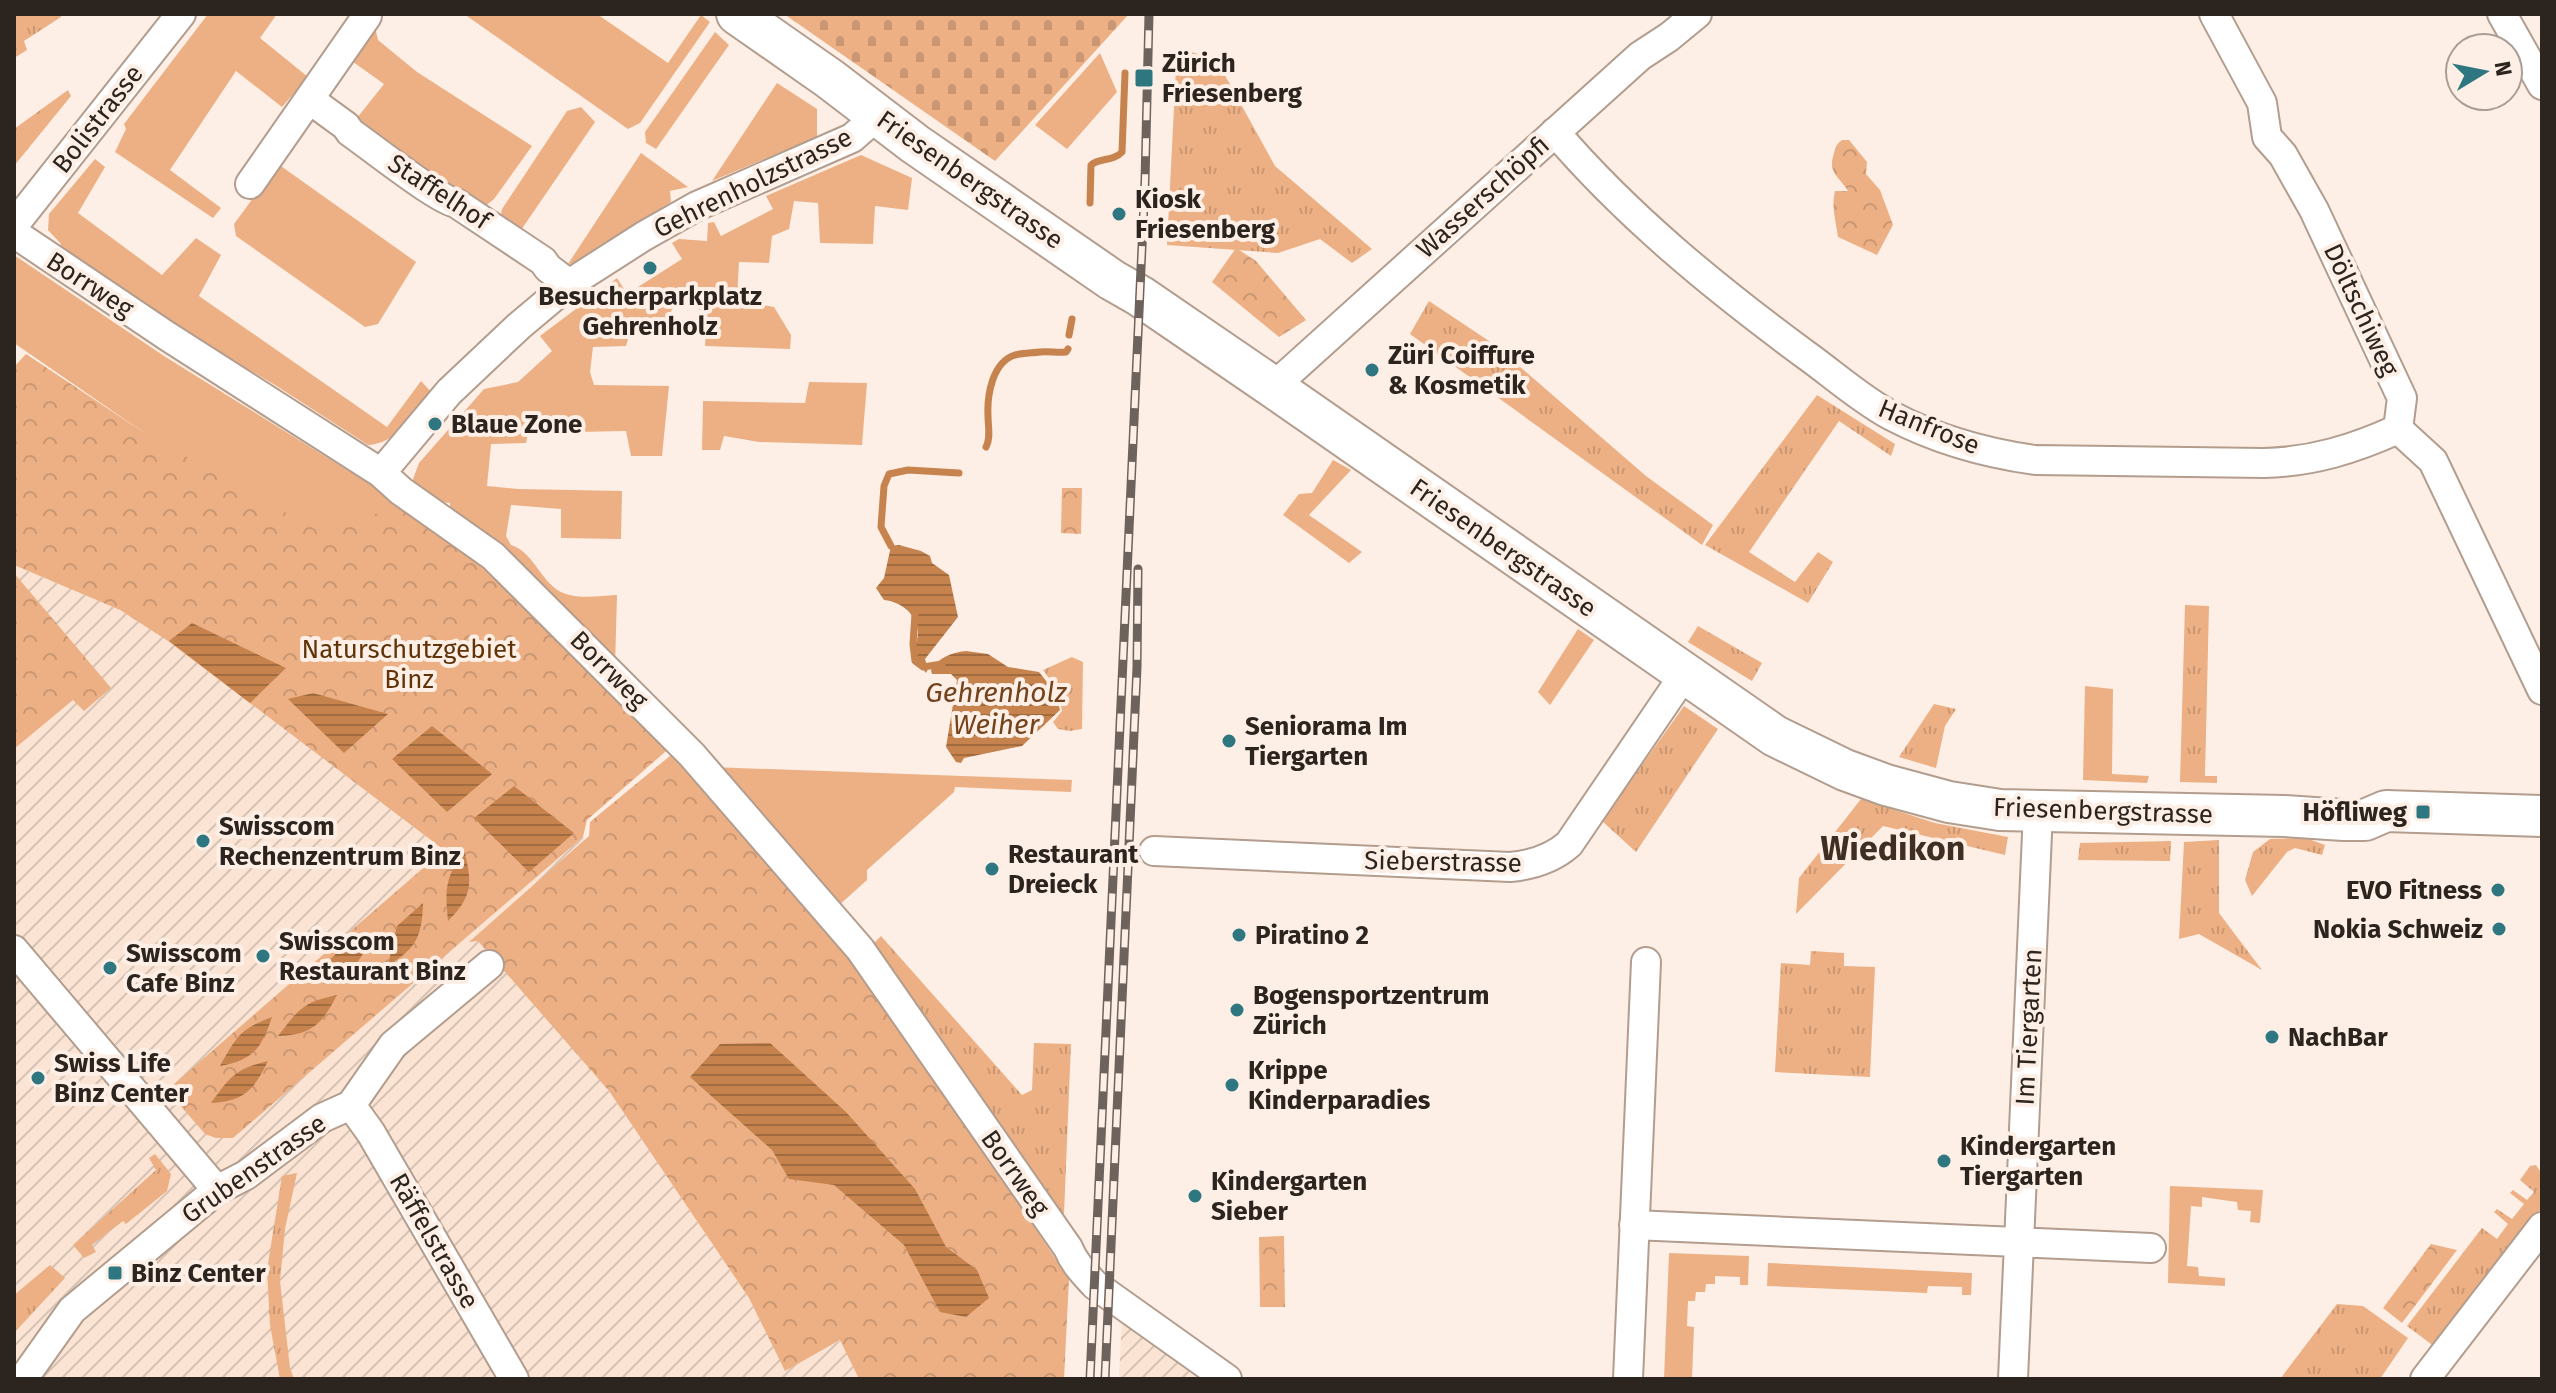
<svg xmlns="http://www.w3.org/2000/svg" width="2556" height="1393" font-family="'Fira Sans',sans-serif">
	<defs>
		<pattern id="industrial-furrows" width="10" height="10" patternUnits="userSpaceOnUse" patternTransform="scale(2)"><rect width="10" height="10" fill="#fbe4d3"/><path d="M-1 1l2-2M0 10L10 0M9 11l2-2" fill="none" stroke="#d7c3b5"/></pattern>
		<pattern id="grass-tufts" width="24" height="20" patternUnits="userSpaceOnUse" patternTransform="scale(2)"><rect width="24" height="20" fill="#ecb084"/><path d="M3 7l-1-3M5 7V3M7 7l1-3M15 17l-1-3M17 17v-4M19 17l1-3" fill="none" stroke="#cb9772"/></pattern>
		<pattern id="cemetery-stones" width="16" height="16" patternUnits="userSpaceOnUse" patternTransform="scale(2)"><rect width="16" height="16" fill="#ecb084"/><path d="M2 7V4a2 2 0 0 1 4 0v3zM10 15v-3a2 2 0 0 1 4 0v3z" fill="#cb9772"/></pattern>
		<pattern id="park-crowns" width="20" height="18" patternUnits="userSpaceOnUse" patternTransform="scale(2)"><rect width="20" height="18" fill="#ecb084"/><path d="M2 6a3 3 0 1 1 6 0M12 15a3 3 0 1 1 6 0" fill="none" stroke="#cb9772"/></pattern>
		<pattern id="water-rules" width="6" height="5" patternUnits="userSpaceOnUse" patternTransform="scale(2)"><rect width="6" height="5" fill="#c6834e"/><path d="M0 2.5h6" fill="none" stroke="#a16b40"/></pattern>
	</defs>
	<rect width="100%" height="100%" fill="#fdefe6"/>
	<path fill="url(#industrial-furrows)" d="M 14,565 L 120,610 L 169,641 L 508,899 L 583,837 L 602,861 L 493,953 L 609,1091 L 749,1298 L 785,1370 L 841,1340 L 862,1379 L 14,1379 Z
		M 1122,1315 L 1211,1379 L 1119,1379 Z"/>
	<path fill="url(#grass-tufts)" d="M 14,14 L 60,14 L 61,17 L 24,41 L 27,50 L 14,58 Z
		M 1177,48 L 1216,59 L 1275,166 L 1372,249 L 1352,263 L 1320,239 L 1278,253 L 1167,245 Z
		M 68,90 L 71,96 L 14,166 L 14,129 Z
		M 1429,301 L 1495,345 L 1646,476 L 1713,525 L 1702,545 L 1410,334 Z
		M 1817,395 L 1895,444 L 1891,456 L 1839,421 L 1749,552 L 1795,582 L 1818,552 L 1833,562 L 1808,603 L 1705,545 Z
		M 2185,605 L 2209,606 L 2205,776 L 2217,776 L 2217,783 L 2180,782 Z
		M 1698,626 L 1762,663 L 1752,681 L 1688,642 Z
		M 1072,657 L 1083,662 L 1082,729 L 1070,731 L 1058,729 L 1053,722 L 1062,711 L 1058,691 L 1043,670 Z
		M 1934,704 L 1956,709 L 1945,726 L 1936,768 L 1899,757 Z
		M 1684,706 L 1718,729 L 1636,852 L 1602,821 Z
		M 1861,799 L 1935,823 L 2008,837 L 2005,855 L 1883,826 L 1796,914 L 1799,878 Z
		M 2306,838 L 2325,845 L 2322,855 L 2295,848 L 2287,852 L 2252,896 L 2245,880 L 2253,852 L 2270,839 Z
		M 2219,840 L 2219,913 L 2262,970 L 2199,934 L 2179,939 L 2184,842 Z
		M 2171,841 L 2170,861 L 2078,860 L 2080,843 Z
		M 881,936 L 1022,1095 L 1032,1090 L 1034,1043 L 1071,1044 L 1064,1214 L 1058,1221 L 868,949 Z
		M 1811,951 L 1844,953 L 1844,966 L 1875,967 L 1870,1077 L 1775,1072 L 1781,963 L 1810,965 Z
		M 155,1154 L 171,1174 L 167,1191 L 126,1224 L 123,1221 L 92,1245 L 96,1252 L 84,1258 L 73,1245 L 156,1170 L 149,1158 Z
		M 2536,1165 L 2542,1174 L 2542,1208 L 2435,1347 L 2407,1326 L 2482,1228 L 2497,1239 L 2508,1224 L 2494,1212 L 2497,1209 L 2512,1219 L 2524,1204 L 2510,1193 L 2513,1190 L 2527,1200 L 2534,1192 L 2520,1180 L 2530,1166 Z
		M 297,1173 L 285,1229 L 280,1281 L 290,1368 L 294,1379 L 280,1379 L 270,1325 L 267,1270 L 282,1176 Z
		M 50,1265 L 65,1278 L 14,1333 L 14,1295 Z
		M 2337,1304 L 2363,1306 L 2408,1338 L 2380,1379 L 2280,1379 Z"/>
	<path fill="url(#cemetery-stones)" d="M 784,14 L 1129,14 L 995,161 Z"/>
	<path fill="url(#park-crowns)" d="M 1842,140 L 1849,140 L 1867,162 L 1866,174 L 1880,190 L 1893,225 L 1877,255 L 1838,237 C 1836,221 1831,207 1835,191 L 1848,191 C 1841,179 1828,173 1833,157 C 1835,149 1835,145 1842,140 Z
		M 1236,248 L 1256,261 L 1306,320 L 1279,337 L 1212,282 Z
		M 26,354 L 143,432 L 403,505 L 490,565 L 673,745 L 587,820 L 583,837 L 233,1138 L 216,1138 L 205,1134 L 167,1090 L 444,850 L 168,641 L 120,610 L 14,565 L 14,367 Z
		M 1062,488 L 1082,488 L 1081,534 L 1061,533 Z
		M 14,573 L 111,688 L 84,711 L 73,700 L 14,749 Z
		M 682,746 L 842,939 L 1069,1279 L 1064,1379 L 859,1379 L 840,1340 L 785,1371 L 749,1298 L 609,1091 L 478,941 L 469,942 L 589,836 L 590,822 Z
		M 1284,1236 L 1285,1307 L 1260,1307 L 1259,1237 Z
		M 2431,1244 L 2457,1250 L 2402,1323 L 2383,1308 Z"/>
	<path fill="#ecb084" d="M 208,14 L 277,14 L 260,38 L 308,77 L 282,107 L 236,71 L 170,170 L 221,208 L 213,218 L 115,152 L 126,129 L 124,124 Z
		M 464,14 L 597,14 L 668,63 L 701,15 L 710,22 L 640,123 L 628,129 Z
		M 374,23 L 378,40 L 417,72 L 532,146 L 494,199 L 484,207 L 455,192 L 360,125 L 357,118 L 384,84 L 349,59 Z
		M 715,32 L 729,45 L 656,149 L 646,143 L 645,132 Z
		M 1100,53 L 1117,92 L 1067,149 L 1035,125 Z
		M 777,83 L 817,109 L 817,137 L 712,181 Z
		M 581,107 L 595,122 L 519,233 L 500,221 L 502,209 L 567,111 Z
		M 641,153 L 688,187 L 670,191 L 671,202 L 576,263 L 568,264 Z
		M 861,155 L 912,178 L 908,210 L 875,206 L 873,244 L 820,243 L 818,203 L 794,201 L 789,229 L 772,236 L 769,263 L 739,262 L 737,300 L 774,307 L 791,335 L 790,349 L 705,346 L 707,315 L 687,301 L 672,309 C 666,329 649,329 630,332 L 626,346 L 593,347 L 590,372 L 594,385 L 669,386 L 662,456 L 631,456 L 626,431 L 528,433 L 526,443 L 491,444 L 487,486 L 518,489 L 622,491 L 621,539 L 561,538 L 561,509 L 511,505 L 506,536 L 511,545 C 536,553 541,586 566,594 C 581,599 601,596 617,595 L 615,668 L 450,517 L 450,503 L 432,501 L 417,492 L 413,479 L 419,463 L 484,389 L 518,382 L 552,351 L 540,336 L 617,278 L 627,294 L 682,259 L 672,243 L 679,239 L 707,241 L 708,223 L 714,222 L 721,236 L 773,209 L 766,196 Z
		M 95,159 L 105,167 L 78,213 L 162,275 L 196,238 L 221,255 L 199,296 L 387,427 L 421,381 L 433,394 C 414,414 396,444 368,445 L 275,385 L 182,331 L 59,249 L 61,244 L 48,230 L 49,214 Z
		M 278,164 L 416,262 L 378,324 L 365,327 L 236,236 L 234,224 Z
		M 14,255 L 164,356 L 403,505 L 320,532 L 143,432 L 14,343 Z
		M 809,382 L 867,383 L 862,445 L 759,442 L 724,436 L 720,450 L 702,450 L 703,401 L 805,403 Z
		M 1333,460 L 1351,470 L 1309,515 L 1362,552 L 1349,563 L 1283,515 L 1299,494 L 1312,493 Z
		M 1578,629 L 1594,640 L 1550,705 L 1538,692 Z
		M 2085,686 L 2113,689 L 2112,774 L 2149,776 L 2147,783 L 2083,780 Z
		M 711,767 L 1072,780 L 1071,792 L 955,787 L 954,792 L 867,870 L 867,880 L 837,907 Z
		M 2170,1186 L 2263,1190 L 2260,1223 L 2250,1222 L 2251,1211 L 2238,1210 L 2237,1202 L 2202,1197 L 2202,1207 L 2191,1206 L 2187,1266 L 2198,1267 L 2199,1276 L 2225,1278 L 2225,1286 L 2168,1283 Z
		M 1669,1253 L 1749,1256 L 1748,1285 L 1740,1285 L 1740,1277 L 1715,1276 L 1715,1284 L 1706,1284 L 1705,1292 L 1696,1292 L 1695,1301 L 1688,1301 L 1687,1326 L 1694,1327 L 1692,1379 L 1664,1379 Z
		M 1768,1263 L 1972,1273 L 1971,1295 L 1962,1295 L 1962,1287 L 1928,1286 L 1927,1293 L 1767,1286 Z"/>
	<path fill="url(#water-rules)" d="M 899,545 L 921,551 L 930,556 L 932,563 L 949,575 L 958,617 L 925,659 L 928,669 L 926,673 L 911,653 C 928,629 911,603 884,600 L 876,588 L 884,578 L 891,546 Z
		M 192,623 L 286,668 L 250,703 L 169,641 Z
		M 966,651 L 988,654 L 1008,667 L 1039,672 L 1055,692 L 1060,710 L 1022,746 L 964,758 L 961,763 L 956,762 L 946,747 L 957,680 L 951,674 L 932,674 L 931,670 C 940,657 950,653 966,651 Z
		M 313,693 L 388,714 L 344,753 L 288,699 Z
		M 432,726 L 492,774 L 447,812 L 392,759 Z
		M 514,786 L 574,833 L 529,872 L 474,818 Z
		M 464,851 C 473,883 472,897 448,921 C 445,889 445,878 464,851 Z
		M 423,903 C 422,935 417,949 388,965 L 397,926 Z
		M 371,939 C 356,969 347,979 313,981 C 332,955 339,946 371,939 Z
		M 337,995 C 322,1024 312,1035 278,1036 C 299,1009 303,1002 337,995 Z
		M 272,1017 C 262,1047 254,1060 220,1066 C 237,1036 240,1029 272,1017 Z
		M 770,1043 L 846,1112 L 915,1189 L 946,1247 L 977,1270 L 989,1298 L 966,1317 L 940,1312 L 904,1245 L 834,1185 L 789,1179 L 772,1150 L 690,1077 L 720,1044 Z
		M 268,1061 C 254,1090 244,1101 211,1103 C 231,1076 235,1069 268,1061 Z"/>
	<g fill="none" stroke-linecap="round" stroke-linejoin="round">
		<path stroke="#c6834e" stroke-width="7" d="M 1090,203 L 1091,165 C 1100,157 1113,162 1122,152 L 1125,73
			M 1069,335 L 1072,319
			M 986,447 C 991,438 988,426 988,416 C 987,396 992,362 1015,355 C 1023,353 1032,353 1040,352 C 1049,351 1057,353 1066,352 L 1068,349
			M 891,546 L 881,527 L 884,486 L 889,474 L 908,470 L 959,473
			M 915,614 L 913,644 L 915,661 L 923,667 L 942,664"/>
		<g stroke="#b29d8e" stroke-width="32">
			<path id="street" d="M 2214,14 L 2262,103 L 2267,137 L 2283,155 L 2314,210 L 2402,398 L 2398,429 L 2433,461 L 2542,690
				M 2502,14 L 2542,85
				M 309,99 L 346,126 L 350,132 C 370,146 438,200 456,203 L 543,261 L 548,268 L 569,284
				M 1555,132 C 1628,217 1715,288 1806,355 C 1834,375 1859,398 1890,415 C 1935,439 1985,453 2035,460 L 2264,463 C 2312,462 2354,449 2398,429
				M 250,184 L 367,16
				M 14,225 L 181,14
				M 14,233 L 167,336 L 381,473 L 401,491 L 493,556 L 692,755 L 860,949 L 1068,1248 C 1074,1263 1084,1273 1095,1285 L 1227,1379
				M 1273,387 L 1640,56 L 1669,37 L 1697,14
				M 381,473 L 449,392 L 519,326 L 569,284 L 644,236 L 697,206 L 852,138 L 877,116
				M 1154,851 L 1510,867 C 1532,865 1552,859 1569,844 L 1684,675
				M 14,950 L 217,1190
				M 351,1105 L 371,1133 L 514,1379
				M 1634,1225 L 2151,1248
				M 23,1379 L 72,1310 L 217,1190 L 246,1175 L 322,1118 L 351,1105 L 393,1045 L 489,965
				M 1628,1379 L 1646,962
				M 2013,1379 L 2038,811
				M 2425,1379 L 2542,1227"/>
		</g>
		<g stroke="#b29d8e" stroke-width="44">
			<path id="secondary" d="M 737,14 L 830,79 L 915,144 L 1112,280 L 1140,296 L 1273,387 L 1775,736 L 1845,770 L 1886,785 L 1949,802 L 2000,810 L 2284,816 L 2344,820 L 2365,820 L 2386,811 L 2542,816"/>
		</g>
		<use href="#street" stroke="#fff" stroke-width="28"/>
		<use href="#secondary" stroke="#fff" stroke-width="40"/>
		<g stroke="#6d635c" stroke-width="9">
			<path id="rail" d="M 1090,1379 L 1145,181 L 1149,14
				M 1105,1379 L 1137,667 L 1138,569"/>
		</g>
		<use href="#rail" stroke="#fdefe6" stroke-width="6" stroke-dasharray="18" stroke-linecap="butt"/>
	</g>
	<g fill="#2e7680" stroke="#fdefe6" stroke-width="3">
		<rect x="1134" y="68" width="20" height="20" rx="4"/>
		<circle cx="1119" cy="214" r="8"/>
		<circle cx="650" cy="268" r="8"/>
		<circle cx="1372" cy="370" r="8"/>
		<circle cx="435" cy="424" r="8"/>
		<circle cx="1229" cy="741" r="8"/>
		<rect x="2415" y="804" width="16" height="16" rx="4"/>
		<circle cx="203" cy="841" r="8"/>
		<circle cx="992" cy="869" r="8"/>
		<circle cx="2498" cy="890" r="8"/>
		<circle cx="2499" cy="929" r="8"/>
		<circle cx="1239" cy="935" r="8"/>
		<circle cx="263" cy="956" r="8"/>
		<circle cx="110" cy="968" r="8"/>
		<circle cx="1237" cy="1010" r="8"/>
		<circle cx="2272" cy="1037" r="8"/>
		<circle cx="38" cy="1078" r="8"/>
		<circle cx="1232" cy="1085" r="8"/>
		<circle cx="1944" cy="1161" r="8"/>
		<circle cx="1195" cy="1196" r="8"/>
		<rect x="107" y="1265" width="16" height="16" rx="4"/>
	</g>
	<g text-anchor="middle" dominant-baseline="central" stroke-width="8" stroke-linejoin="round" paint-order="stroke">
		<g font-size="26" font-weight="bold" fill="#2c241e" stroke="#fdefe6" text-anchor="start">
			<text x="1162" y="63">Zürich<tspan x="1162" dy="30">Friesenberg</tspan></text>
			<text x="1135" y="199">Kiosk<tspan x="1135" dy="30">Friesenberg</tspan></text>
			<text x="650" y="296" text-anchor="middle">Besucherparkplatz<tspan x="650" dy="30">Gehrenholz</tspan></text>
			<text x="1388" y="355">Züri Coiffure<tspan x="1388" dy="30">&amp; Kosmetik</tspan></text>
			<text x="451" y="424">Blaue Zone</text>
			<text x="1245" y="726">Seniorama Im<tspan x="1245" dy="30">Tiergarten</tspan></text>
			<text x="2407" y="812" text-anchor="end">Höfliweg</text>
			<text x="219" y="826">Swisscom<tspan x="219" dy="30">Rechenzentrum Binz</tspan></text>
			<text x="1008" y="854">Restaurant<tspan x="1008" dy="30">Dreieck</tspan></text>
			<text x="2482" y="890" text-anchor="end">EVO Fitness</text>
			<text x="2483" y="929" text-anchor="end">Nokia Schweiz</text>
			<text x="1255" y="935">Piratino 2</text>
			<text x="279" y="941">Swisscom<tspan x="279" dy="30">Restaurant Binz</tspan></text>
			<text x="126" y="953">Swisscom<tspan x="126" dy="30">Cafe Binz</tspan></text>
			<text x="1253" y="995">Bogensportzentrum<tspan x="1253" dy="30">Zürich</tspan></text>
			<text x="2288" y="1037">NachBar</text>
			<text x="54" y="1063">Swiss Life<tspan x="54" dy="30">Binz Center</tspan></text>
			<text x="1248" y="1070">Krippe<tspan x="1248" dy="30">Kinderparadies</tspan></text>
			<text x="1960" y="1146">Kindergarten<tspan x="1960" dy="30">Tiergarten</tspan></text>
			<text x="1211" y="1181">Kindergarten<tspan x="1211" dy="30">Sieber</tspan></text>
			<text x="131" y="1273">Binz Center</text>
		</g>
		<g font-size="26" fill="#2c241e" stroke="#fdefe6">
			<text transform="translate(98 119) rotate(-52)">Bolistrasse</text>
			<text transform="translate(970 180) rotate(35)">Friesenbergstrasse</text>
			<text transform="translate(753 183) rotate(-26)">Gehrenholzstrasse</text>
			<text transform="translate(439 192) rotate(33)">Staffelhof</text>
			<text transform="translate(1483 197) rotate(-42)">Wasserschöpfi</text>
			<text transform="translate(90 285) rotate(33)">Borrweg</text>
			<text transform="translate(2361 310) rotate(65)">Döltschiweg</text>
			<text transform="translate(1929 427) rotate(22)">Hanfrose</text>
			<text transform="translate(1503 548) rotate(35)">Friesenbergstrasse</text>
			<text transform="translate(609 670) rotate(45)">Borrweg</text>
			<text transform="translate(2103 811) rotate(2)">Friesenbergstrasse</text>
			<text transform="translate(1443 862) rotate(1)">Sieberstrasse</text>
			<text transform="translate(2029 1027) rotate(-87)">Im Tiergarten</text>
			<text transform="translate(254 1169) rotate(-35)">Grubenstrasse</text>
			<text transform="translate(1015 1173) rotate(55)">Borrweg</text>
			<text transform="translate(434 1241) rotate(60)">Räffelstrasse</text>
		</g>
		<g font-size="26" fill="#603309" stroke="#fdefe6">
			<text x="409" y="649">Naturschutzgebiet<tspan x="409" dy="30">Binz</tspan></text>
		</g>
		<g font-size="28" font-style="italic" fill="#72431d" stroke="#fdefe6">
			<text x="996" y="692">Gehrenholz<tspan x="996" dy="32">Weiher</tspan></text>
		</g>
		<g font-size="34" font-weight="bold" fill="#3f2e22" stroke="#fdefe6">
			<text x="1893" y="848">Wiedikon</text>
		</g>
	</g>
	<rect width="2556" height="1393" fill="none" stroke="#2c241e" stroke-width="32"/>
	<g transform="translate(2484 72) rotate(80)"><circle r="38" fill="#fdefe6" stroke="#a99e96" stroke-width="2"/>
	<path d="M0-6L14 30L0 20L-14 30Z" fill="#2e7680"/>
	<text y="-12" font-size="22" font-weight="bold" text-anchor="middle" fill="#2c241e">N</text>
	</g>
</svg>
